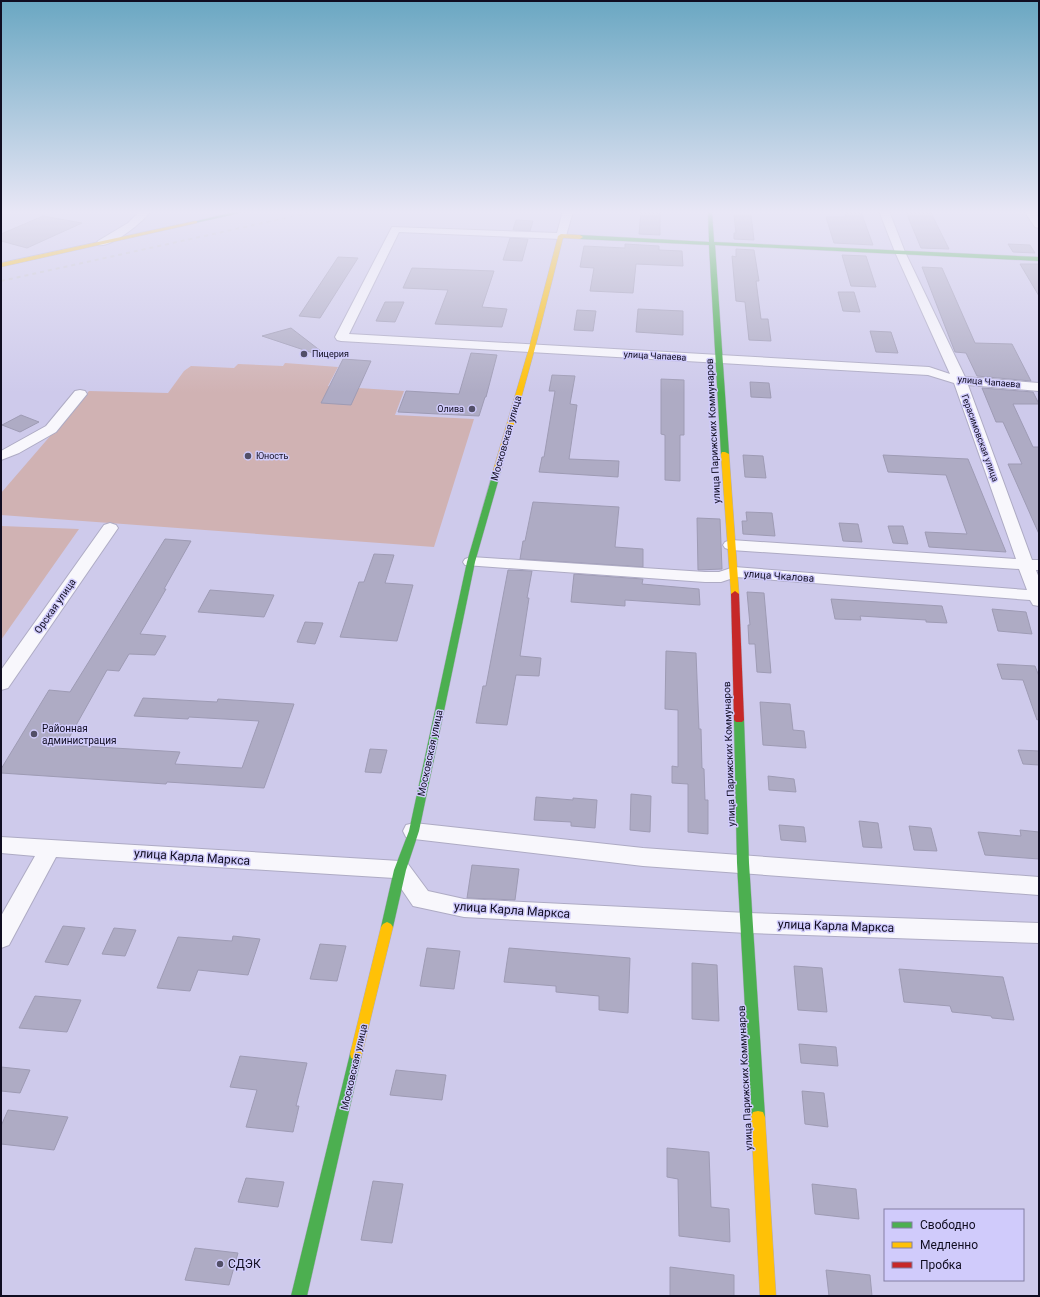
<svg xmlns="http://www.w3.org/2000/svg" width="1040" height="1297" font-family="Roboto,sans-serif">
	<rect width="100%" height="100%" fill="#cecaeb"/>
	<path fill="#d0b2b3" d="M 285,363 L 338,367 L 328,386 L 404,391 L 395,415 L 474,419 L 434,547 L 1,515 L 1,493 L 89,391 L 168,393 L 184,371 L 191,366 L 234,368 L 238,364 L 283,366 Z
		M 1,526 L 79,529 L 1,640 Z"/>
	<path fill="#aeabc4" stroke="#9e9bb4" d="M 641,211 L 660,211 L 660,235 L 639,234 Z
		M 844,211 L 861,212 L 873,245 L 834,243 L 826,217 L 846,217 Z
		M 906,212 L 931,213 L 949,249 L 921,248 Z
		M 734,215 L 751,215 L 754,240 L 734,239 L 734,233 L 736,233 Z
		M 43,216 L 82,223 L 27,248 L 1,241 L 1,234 Z
		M 516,220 L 533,221 L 530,231 L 513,230 Z
		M 510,238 L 528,239 L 522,261 L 503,260 Z
		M 625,244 L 659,246 L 659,250 L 682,251 L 683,266 L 636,264 L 633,293 L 590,291 L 594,268 L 580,267 L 584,246 L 625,248 Z
		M 1008,244 L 1030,245 L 1035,253 L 1013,252 Z
		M 736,249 L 754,250 L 759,281 L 756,281 L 761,319 L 768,319 L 771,341 L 749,340 L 745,302 L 736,301 L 732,256 L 736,257 Z
		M 842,255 L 866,256 L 876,287 L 851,286 Z
		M 338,257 L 358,258 L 320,318 L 299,316 Z
		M 1020,264 L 1039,264 L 1039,296 Z
		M 922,267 L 942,268 L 975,343 L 1012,344 L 1031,381 L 977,376 L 966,353 L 955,352 Z
		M 412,268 L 494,271 L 482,307 L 507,309 L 502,327 L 435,324 L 448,290 L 403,288 Z
		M 838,292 L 854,292 L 860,312 L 843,311 Z
		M 385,302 L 404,302 L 395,322 L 376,321 Z
		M 638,309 L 683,311 L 683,335 L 636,332 Z
		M 577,310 L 596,311 L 593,331 L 574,330 Z
		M 291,328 L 326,355 L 325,357 L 262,336 Z
		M 870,331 L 891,332 L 898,353 L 876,352 Z
		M 471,353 L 497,355 L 486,397 L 485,397 L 479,416 L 398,412 L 406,391 L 459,394 Z
		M 343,359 L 371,361 L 351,405 L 321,403 Z
		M 552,375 L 575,376 L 570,404 L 577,405 L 569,459 L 619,461 L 618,477 L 539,472 L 542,457 L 544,457 L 555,391 L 549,391 Z
		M 661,379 L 684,380 L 684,435 L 680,435 L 680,481 L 665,480 L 665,435 L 661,434 Z
		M 750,382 L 769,383 L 771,398 L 751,397 Z
		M 982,388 L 1033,392 L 1039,404 L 1013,404 L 1033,447 L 1039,447 L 1039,534 L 1008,464 L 1022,464 L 1003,422 L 996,422 Z
		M 21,415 L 39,422 L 20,432 L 2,425 Z
		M 743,455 L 763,456 L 766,478 L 745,477 Z
		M 883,455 L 968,459 L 1006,552 L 929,547 L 925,532 L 967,534 L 946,475 L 888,472 Z
		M 533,502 L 619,507 L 615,547 L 643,549 L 643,567 L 520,559 L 523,541 L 525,541 Z
		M 746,512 L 772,513 L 775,536 L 743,534 L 742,521 L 747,521 Z
		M 697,518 L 720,519 L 722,569 L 698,570 Z
		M 839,523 L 858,524 L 862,542 L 843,541 Z
		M 888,526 L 903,526 L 908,544 L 893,543 Z
		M 165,539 L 191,541 L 164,589 L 166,589 L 140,634 L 166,636 L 155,655 L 129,654 L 119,671 L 107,670 L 65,745 L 180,752 L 175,764 L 242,768 L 259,721 L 189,717 L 188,719 L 134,716 L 143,698 L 217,702 L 218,699 L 294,704 L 264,788 L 167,782 L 166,784 L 1,773 L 1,769 L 49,690 L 70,692 Z
		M 374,554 L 394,555 L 385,583 L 413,585 L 397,641 L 340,637 L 359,582 L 364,582 Z
		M 508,570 L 532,571 L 527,598 L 529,598 L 520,656 L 541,658 L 539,676 L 516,675 L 507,725 L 476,723 L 483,686 L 486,686 Z
		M 574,574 L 643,579 L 642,584 L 699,589 L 700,605 L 625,600 L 625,606 L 571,602 Z
		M 210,590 L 274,595 L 264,617 L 198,612 Z
		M 747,592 L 764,593 L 771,673 L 757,672 L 755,644 L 749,644 L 748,625 L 750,625 Z
		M 831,599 L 942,606 L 947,623 L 926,622 L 926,620 L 860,616 L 861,620 L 835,619 Z
		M 992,609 L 1026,612 L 1032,634 L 998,631 Z
		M 305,622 L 323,623 L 315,644 L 297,642 Z
		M 666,651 L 696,653 L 699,729 L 701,729 L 702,768 L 704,769 L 705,800 L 708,800 L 708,834 L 688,832 L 688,784 L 672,783 L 672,766 L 678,767 L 678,710 L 665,709 Z
		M 997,664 L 1035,666 L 1039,676 L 1039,719 L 1037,720 L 1023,680 L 1002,679 Z
		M 760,702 L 790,704 L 793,730 L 804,731 L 806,748 L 763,745 Z
		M 370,749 L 387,750 L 381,773 L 365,772 Z
		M 1018,750 L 1039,751 L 1039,765 L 1023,764 Z
		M 768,776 L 794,779 L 796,792 L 769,790 Z
		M 631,794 L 651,796 L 650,832 L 630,830 Z
		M 536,797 L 573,800 L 573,798 L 597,800 L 595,828 L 571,826 L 571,822 L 534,820 Z
		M 859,821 L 878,823 L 882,848 L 863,847 Z
		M 779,825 L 804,827 L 806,842 L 781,840 Z
		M 909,826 L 931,828 L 937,851 L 914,850 Z
		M 1020,830 L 1039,832 L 1039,859 L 985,855 L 978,832 L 1021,836 Z
		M 472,865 L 519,869 L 515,900 L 467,898 Z
		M 63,926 L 85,928 L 68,965 L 45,962 Z
		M 114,928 L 136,930 L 125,956 L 102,954 Z
		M 233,936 L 260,939 L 248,975 L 198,970 L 190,991 L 157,988 L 178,937 L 232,941 Z
		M 320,944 L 346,946 L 337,981 L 310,979 Z
		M 427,948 L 460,951 L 454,989 L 420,986 Z
		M 509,948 L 630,958 L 628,1013 L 599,1010 L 599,996 L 556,992 L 556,986 L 504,982 Z
		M 692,963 L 717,965 L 719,1021 L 692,1019 Z
		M 794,966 L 822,968 L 827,1012 L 798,1010 Z
		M 899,969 L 1003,977 L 1014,1020 L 992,1018 L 991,1016 L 952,1012 L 950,1006 L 904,1002 Z
		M 35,996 L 81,1000 L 67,1032 L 19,1028 Z
		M 799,1044 L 836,1047 L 838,1066 L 801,1063 Z
		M 240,1056 L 307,1063 L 296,1106 L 299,1106 L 293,1132 L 246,1127 L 257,1090 L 230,1087 Z
		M 1,1067 L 30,1070 L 20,1093 L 1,1091 Z
		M 396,1070 L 446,1075 L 442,1100 L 390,1095 Z
		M 802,1091 L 824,1093 L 828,1127 L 805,1124 Z
		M 8,1110 L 68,1117 L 54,1150 L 1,1144 L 1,1126 Z
		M 667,1148 L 709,1152 L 711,1207 L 729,1209 L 730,1242 L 679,1236 L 678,1179 L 667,1177 Z
		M 246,1178 L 284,1182 L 278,1207 L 238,1202 Z
		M 373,1181 L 403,1184 L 392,1243 L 361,1240 Z
		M 812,1184 L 856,1189 L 859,1219 L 815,1214 Z
		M 195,1248 L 238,1253 L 229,1285 L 185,1280 Z
		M 670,1267 L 734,1275 L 734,1296 L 670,1296 Z
		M 826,1270 L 870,1275 L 872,1296 L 829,1296 Z"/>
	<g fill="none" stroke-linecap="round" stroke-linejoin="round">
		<g stroke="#aeabc4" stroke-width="2">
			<path id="street" d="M 140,211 L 151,211 C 143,222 111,248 98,245 L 97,243 L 98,241 L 128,223 Z
				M 563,211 L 573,211 L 566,236 L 561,239 L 399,232 L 349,334 L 929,367 L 950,374 L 895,252 L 879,211 L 889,211 L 905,252 L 965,377 L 1039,383 L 1039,391 L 968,385 L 1032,560 L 1039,560 L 1039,570 L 1036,570 L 1039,578 L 1039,606 L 1033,605 L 1030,600 L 736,577 L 721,582 L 705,582 L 465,565 L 463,562 L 465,559 L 471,557 L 705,572 L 719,572 L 734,567 L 1027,590 L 1019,569 L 731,550 L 725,548 L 723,545 L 725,542 L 731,540 L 1016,559 L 954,383 L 928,375 L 341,341 L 337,340 L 335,337 L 392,227 L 557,233 Z
				M 1024,211 L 1034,211 L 1039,218 L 1039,228 L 1035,227 Z
				M 80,390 L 85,391 L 87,394 L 56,432 L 19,453 L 1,460 L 1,451 L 46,426 L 75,391 Z
				M 110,523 L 116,525 L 118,528 L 8,688 L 1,690 L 1,670 L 104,525 Z
				M 414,823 L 643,848 L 1039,877 L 1039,895 L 643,866 L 414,839 L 406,837 L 403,831 L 406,825 Z
				M 1,837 L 400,861 L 408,864 L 428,891 L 464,899 L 747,913 L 1039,923 L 1039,943 L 747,933 L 464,917 L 413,906 L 394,878 L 56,857 L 9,945 L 1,948 L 1,916 L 35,856 L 1,853 Z"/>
		</g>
		<g stroke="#aeabc4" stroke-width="1">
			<path id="fast" d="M 238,211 L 249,211 L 195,223 L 193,222 Z
				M 708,211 L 712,211 L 714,242 L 1039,257 L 1039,261 L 715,245 L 729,454 L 725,456 L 721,454 L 709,245 L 580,239 L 577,237 L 580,235 L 709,242 Z
				M 494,469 L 500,469 L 501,471 L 475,562 L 419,831 L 406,870 L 393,927 L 391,930 L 387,932 L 383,930 L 381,927 L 394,870 L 409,831 L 467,562 Z
				M 739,717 L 742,718 L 744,720 L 749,863 L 765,1117 L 763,1122 L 758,1123 L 753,1122 L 751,1117 L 737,863 L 734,720 L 736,718 Z
				M 356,1048 L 361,1050 L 362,1054 L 307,1296 L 291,1296 L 350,1054 L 351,1050 Z"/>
		</g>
		<g stroke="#aeabc4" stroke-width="1">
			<path id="slow" d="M 195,221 L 197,221 L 197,223 L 1,267 L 1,263 Z
				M 561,234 L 580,235 L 583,237 L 580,239 L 563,238 L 535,348 L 501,471 L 500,473 L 494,473 L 493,471 L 529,348 L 558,236 Z
				M 722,452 L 725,452 L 729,454 L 739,594 L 735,597 L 731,594 L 721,454 Z
				M 387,922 L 391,924 L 393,927 L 362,1054 L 361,1058 L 356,1060 L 351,1058 L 350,1054 L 381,927 L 383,924 Z
				M 758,1111 L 763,1112 L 765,1117 L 776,1296 L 760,1296 L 751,1117 L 753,1112 Z"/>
		</g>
		<g stroke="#aeabc4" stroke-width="1">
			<path id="jam" d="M 735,591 L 739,594 L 744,720 L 742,722 L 736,722 L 734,720 L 731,594 Z"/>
		</g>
		<use href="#street" fill="#f8f7fc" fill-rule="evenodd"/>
		<use href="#fast" fill="#4caf50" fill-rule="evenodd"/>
		<use href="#slow" fill="#ffc107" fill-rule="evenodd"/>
		<use href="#jam" fill="#c62828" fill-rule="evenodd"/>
		<path stroke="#c6c5ce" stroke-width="2" stroke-dasharray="4 4" stroke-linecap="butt" d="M 1,281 L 317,211"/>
	</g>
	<linearGradient id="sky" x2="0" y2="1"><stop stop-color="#6aa7c2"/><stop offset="0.54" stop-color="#e9e7f6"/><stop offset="1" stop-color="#e9e7f6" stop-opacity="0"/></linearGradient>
	<rect width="1040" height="393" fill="url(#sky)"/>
	<g fill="#524f68" stroke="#d0cbfb" stroke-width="1.5">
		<circle cx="304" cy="354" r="4"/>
		<circle cx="472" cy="409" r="4"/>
		<circle cx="248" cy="456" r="4"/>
		<circle cx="34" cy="734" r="4"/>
		<circle cx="220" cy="1264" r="4"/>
	</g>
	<g text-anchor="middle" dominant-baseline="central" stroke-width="3" stroke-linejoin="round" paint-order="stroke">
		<g font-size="9" fill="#100d21" stroke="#d0cbfb" text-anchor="start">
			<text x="312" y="354">Пицерия</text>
			<text x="464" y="409" text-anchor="end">Олива</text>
			<text x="256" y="456">Юность</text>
		</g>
		<g font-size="9" fill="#100d21" stroke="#d0cbfb">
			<text transform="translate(655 356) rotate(3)">улица Чапаева</text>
			<text transform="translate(989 382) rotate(5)">улица Чапаева</text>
			<text transform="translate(980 438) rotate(70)">Герасимовская улица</text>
		</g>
		<g font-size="10" fill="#100d21" stroke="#d0cbfb">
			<text transform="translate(713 431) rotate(-93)">улица Парижских Коммунаров</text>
			<text transform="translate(506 438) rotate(-74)">Московская улица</text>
			<text transform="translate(779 576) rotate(4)">улица Чкалова</text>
			<text transform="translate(55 606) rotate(-55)">Орская улица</text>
			<text transform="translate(430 753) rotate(-78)">Московская улица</text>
			<text transform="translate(729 754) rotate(-92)">улица Парижских Коммунаров</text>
			<text transform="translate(354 1067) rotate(-77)">Московская улица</text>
			<text transform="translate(745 1078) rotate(-93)">улица Парижских Коммунаров</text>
		</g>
		<g font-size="10" fill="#100d21" stroke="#d0cbfb" text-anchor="start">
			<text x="42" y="728">Районная<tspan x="42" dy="12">администрация</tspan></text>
		</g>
		<g font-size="12" fill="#100d21" stroke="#d0cbfb">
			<text transform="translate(192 857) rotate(4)">улица Карла Маркса</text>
			<text transform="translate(512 910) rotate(4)">улица Карла Маркса</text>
			<text transform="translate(836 926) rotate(2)">улица Карла Маркса</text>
		</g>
		<g font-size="12" fill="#100d21" stroke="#d0cbfb" text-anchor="start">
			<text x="228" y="1264">СДЭК</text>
		</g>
	</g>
	<rect width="1040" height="1297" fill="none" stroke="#100d21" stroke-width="4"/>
	<rect x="884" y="1209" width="140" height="72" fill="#d0cbfb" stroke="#837fa4"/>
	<rect x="892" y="1222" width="20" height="6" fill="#4caf50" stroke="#837fa4"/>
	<text x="920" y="1229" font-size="12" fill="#100d21">Свободно</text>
	<rect x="892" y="1242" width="20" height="6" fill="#ffc107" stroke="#837fa4"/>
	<text x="920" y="1249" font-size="12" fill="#100d21">Медленно</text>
	<rect x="892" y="1262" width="20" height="6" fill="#c62828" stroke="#837fa4"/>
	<text x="920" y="1269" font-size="12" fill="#100d21">Пробка</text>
</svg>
